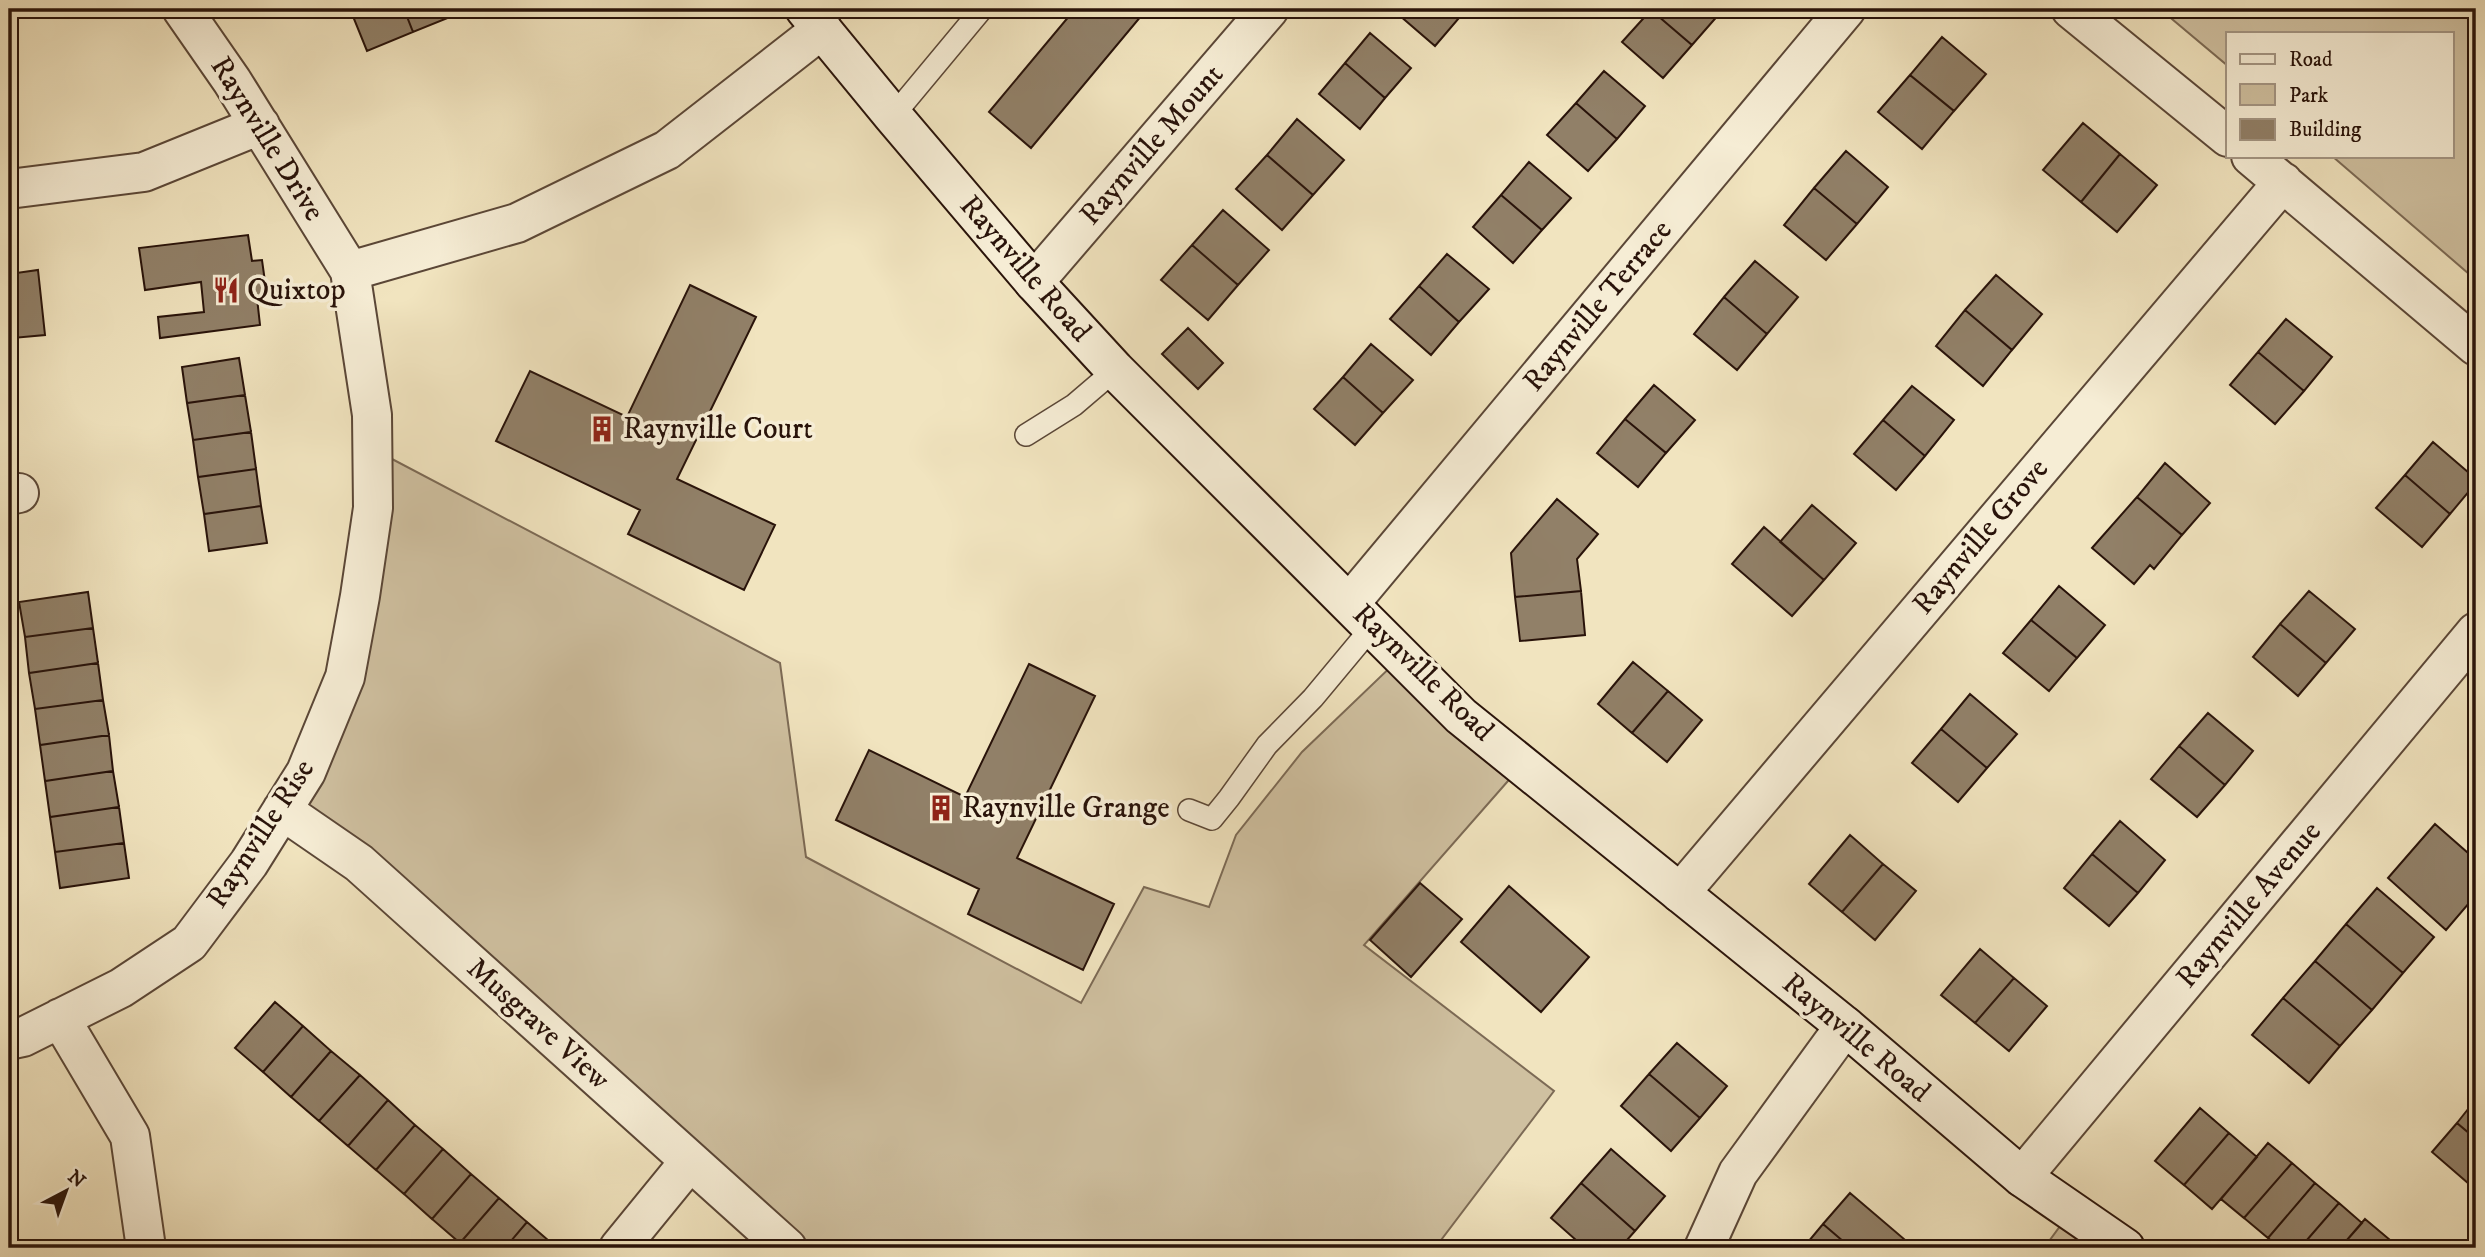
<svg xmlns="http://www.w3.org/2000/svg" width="2485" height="1257" font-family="'IM FELL DW Pica',serif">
	<rect width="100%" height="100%" fill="#f1e4bf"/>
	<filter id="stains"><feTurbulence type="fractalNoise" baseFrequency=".00286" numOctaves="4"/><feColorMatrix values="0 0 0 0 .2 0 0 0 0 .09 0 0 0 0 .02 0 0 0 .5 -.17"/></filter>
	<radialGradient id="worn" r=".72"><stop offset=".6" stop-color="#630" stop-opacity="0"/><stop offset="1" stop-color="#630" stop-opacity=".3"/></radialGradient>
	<path fill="#cfc0a0" stroke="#7c6a55" stroke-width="2" d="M 2160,9 L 2476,9 L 2476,280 L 2332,156 L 2452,156 L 2452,33 L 2228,33 L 2228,66 Z
		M 373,449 L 780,663 L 806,857 L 1081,1003 L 1144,887 L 1209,907 L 1236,835 L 1302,752 L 1402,656 L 1522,765 L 1364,945 L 1554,1091 L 1435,1248 L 787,1248 L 282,810 L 306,772 Z
		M 2072,1210 L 2125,1248 L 2044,1248 Z"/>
	<path fill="#918068" stroke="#29130a" stroke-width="2" d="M 350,9 L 404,9 L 413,32 L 367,51 Z
		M 404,9 L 458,9 L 460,13 L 413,32 Z
		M 1075,9 L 1147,9 L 1031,148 L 989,112 Z
		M 1392,9 L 1462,9 L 1465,11 L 1435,46 Z
		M 1716,9 L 1720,13 L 1692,45 L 1651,10 Z
		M 1651,10 L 1692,45 L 1663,78 L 1622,42 Z
		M 1370,33 L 1411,68 L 1385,98 L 1345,63 Z
		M 1942,37 L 1986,74 L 1954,111 L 1910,75 Z
		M 1345,63 L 1385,98 L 1360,129 L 1319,94 Z
		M 1604,71 L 1645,106 L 1617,139 L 1576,103 Z
		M 1910,75 L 1954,111 L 1922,149 L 1878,112 Z
		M 1576,103 L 1617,139 L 1588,171 L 1547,135 Z
		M 1297,119 L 1344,160 L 1313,195 L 1267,155 Z
		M 2083,123 L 2120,154 L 2081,202 L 2043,170 Z
		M 1846,151 L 1888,187 L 1857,224 L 1814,188 Z
		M 2120,154 L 2157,185 L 2117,232 L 2081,202 Z
		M 1267,155 L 1313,195 L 1282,230 L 1236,189 Z
		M 1529,162 L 1571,198 L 1542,230 L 1501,195 Z
		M 1814,188 L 1857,224 L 1826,260 L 1784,225 Z
		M 1501,195 L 1542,230 L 1513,263 L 1473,227 Z
		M 1223,210 L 1269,250 L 1238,285 L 1192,245 Z
		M 248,235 L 252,261 L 262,260 L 267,296 L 257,298 L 260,325 L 160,338 L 158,317 L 204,312 L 201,282 L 145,290 L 139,248 Z
		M 1192,245 L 1238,285 L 1208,320 L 1161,280 Z
		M 1447,254 L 1489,289 L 1459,322 L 1419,286 Z
		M 1755,261 L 1798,297 L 1767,334 L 1724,297 Z
		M 38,270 L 45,335 L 13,338 L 9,274 Z
		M 1996,275 L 2042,314 L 2012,350 L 1965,310 Z
		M 690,285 L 756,317 L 677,479 L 775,525 L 744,590 L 628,534 L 640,510 L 496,441 L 530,371 L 627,417 Z
		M 1419,286 L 1459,322 L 1431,355 L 1390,319 Z
		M 1724,297 L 1767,334 L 1737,370 L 1694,334 Z
		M 1965,310 L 2012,350 L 1983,386 L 1936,346 Z
		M 2286,319 L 2332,357 L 2304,391 L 2258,352 Z
		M 1188,328 L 1223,363 L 1198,389 L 1162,354 Z
		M 1371,344 L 1413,380 L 1383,413 L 1343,377 Z
		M 2258,352 L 2304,391 L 2275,424 L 2230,385 Z
		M 239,358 L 245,395 L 187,403 L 182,367 Z
		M 1343,377 L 1383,413 L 1355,445 L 1314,409 Z
		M 1654,385 L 1695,420 L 1666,453 L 1625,419 Z
		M 1912,386 L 1954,420 L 1925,456 L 1883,420 Z
		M 245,395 L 251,432 L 193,440 L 187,403 Z
		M 1625,419 L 1666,453 L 1638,487 L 1597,453 Z
		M 1883,420 L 1925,456 L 1896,490 L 1854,454 Z
		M 251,432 L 256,469 L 198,477 L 193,440 Z
		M 2433,442 L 2476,479 L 2476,483 L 2450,514 L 2405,475 Z
		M 2165,463 L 2210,503 L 2182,535 L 2137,497 Z
		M 256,469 L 261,506 L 204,514 L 198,477 Z
		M 2405,475 L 2450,514 L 2422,547 L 2376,508 Z
		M 2137,497 L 2182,535 L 2154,569 L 2150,565 L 2134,584 L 2092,548 Z
		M 1557,499 L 1598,534 L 1577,559 L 1581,591 L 1515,597 L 1511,553 Z
		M 1812,505 L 1856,543 L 1824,580 L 1780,542 Z
		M 261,506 L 267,543 L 209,551 L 204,514 Z
		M 1764,527 L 1824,580 L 1792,616 L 1732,564 Z
		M 2059,586 L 2105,625 L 2077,658 L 2031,620 Z
		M 1581,591 L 1585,635 L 1520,641 L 1515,597 Z
		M 2309,591 L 2355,629 L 2326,663 L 2280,624 Z
		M 88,592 L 93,628 L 25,637 L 19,602 Z
		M 2031,620 L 2077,658 L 2049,691 L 2003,653 Z
		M 2280,624 L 2326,663 L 2298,696 L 2253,657 Z
		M 93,628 L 98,663 L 29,673 L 25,637 Z
		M 1633,662 L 1668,691 L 1632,733 L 1598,704 Z
		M 98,663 L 103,700 L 35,709 L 29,673 Z
		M 1029,664 L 1095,696 L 1017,858 L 1114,904 L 1083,970 L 968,914 L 979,889 L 836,820 L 869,750 L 965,797 Z
		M 1668,691 L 1702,720 L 1667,762 L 1632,733 Z
		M 1970,694 L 2017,734 L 1987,768 L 1941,729 Z
		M 103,700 L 109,735 L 40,745 L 35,709 Z
		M 2208,713 L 2253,751 L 2225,785 L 2179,746 Z
		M 1941,729 L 1987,768 L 1958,802 L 1912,763 Z
		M 109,735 L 113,771 L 45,781 L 40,745 Z
		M 2179,746 L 2225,785 L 2197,817 L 2151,779 Z
		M 113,771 L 119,807 L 50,817 L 45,781 Z
		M 119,807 L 124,843 L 55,852 L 50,817 Z
		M 2120,821 L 2165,860 L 2138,893 L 2092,854 Z
		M 2435,824 L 2476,860 L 2476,895 L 2446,930 L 2388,878 Z
		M 1850,835 L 1883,864 L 1842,912 L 1809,884 Z
		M 124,843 L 129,878 L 60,888 L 55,852 Z
		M 2092,854 L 2138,893 L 2109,926 L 2064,888 Z
		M 1883,864 L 1916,891 L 1875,940 L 1842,912 Z
		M 1420,883 L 1462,919 L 1411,977 L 1370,940 Z
		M 1509,886 L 1589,957 L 1541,1012 L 1461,942 Z
		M 2377,888 L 2434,937 L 2403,973 L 2346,924 Z
		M 2346,924 L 2403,973 L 2372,1010 L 2315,961 Z
		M 1980,949 L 2014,978 L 1975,1023 L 1941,995 Z
		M 2315,961 L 2372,1010 L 2340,1046 L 2283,998 Z
		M 2014,978 L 2047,1006 L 2009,1051 L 1975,1023 Z
		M 2283,998 L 2340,1046 L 2309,1083 L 2252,1035 Z
		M 275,1002 L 303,1026 L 263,1072 L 235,1048 Z
		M 303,1026 L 331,1051 L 291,1097 L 263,1072 Z
		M 1677,1043 L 1727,1086 L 1700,1118 L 1649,1074 Z
		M 331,1051 L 360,1075 L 319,1121 L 291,1097 Z
		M 1649,1074 L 1700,1118 L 1671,1151 L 1621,1106 Z
		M 360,1075 L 388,1100 L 348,1146 L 319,1121 Z
		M 2476,1099 L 2476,1139 L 2457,1123 Z
		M 388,1100 L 415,1125 L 376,1170 L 348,1146 Z
		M 2200,1108 L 2229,1133 L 2184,1185 L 2155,1161 Z
		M 2457,1123 L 2476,1139 L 2476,1190 L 2432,1152 Z
		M 415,1125 L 443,1149 L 404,1194 L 376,1170 Z
		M 2229,1133 L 2257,1157 L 2212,1209 L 2184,1185 Z
		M 2268,1143 L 2292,1163 L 2244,1218 L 2221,1199 Z
		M 443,1149 L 471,1174 L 432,1219 L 404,1194 Z
		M 1611,1149 L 1665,1196 L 1635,1231 L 1581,1183 Z
		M 2292,1163 L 2315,1183 L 2268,1238 L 2244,1218 Z
		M 471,1174 L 499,1198 L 460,1243 L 432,1219 Z
		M 1581,1183 L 1635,1231 L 1620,1248 L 1585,1248 L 1551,1218 Z
		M 2315,1183 L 2339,1203 L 2300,1248 L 2279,1248 L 2268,1238 Z
		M 1850,1193 L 1904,1239 L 1896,1248 L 1851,1248 L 1823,1224 Z
		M 499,1198 L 527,1222 L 505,1248 L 466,1248 L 460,1243 Z
		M 2339,1203 L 2362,1223 L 2340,1248 L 2300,1248 Z
		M 2365,1219 L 2396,1245 L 2393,1248 L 2340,1248 Z
		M 527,1222 L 556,1247 L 555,1248 L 505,1248 Z
		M 1823,1224 L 1851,1248 L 1803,1248 Z"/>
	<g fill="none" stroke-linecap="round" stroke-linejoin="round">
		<g stroke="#5b4737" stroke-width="24">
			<path id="lane" d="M 893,116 L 982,9
				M 1026,435 L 1074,405 L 1115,370
				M 1189,810 L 1212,819 L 1229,798 L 1267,745 L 1313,698 L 1373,626"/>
		</g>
		<g stroke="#5b4737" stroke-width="42">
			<path id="street" d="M 2071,9 L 2228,137
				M 2251,156 L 2476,346
				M 9,189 L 144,172 L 260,125
				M 350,271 L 517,223 L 667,150 L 822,29
				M 1034,282 L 1269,9
				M 9,495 L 19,493
				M 1350,603 L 1846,9
				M 282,810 L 359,863 L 787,1248
				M 1680,893 L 2283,182
				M 60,1018 L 130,1136 L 146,1248
				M 9,1040 L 23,1037 L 121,988 L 189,943 L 249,863 L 306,772 L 345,677 L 360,596 L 373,508 L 372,415 L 350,271 L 232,81 L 182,9
				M 2022,1177 L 2476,632
				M 619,1248 L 690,1161
				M 1704,1248 L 1738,1173 L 1845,1026"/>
		</g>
		<g stroke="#29130a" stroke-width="42">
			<path id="secondary" d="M 805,9 L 893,116 L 1034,282 L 1115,370 L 1461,716 L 1845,1026 L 2022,1177 L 2125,1248"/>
		</g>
		<use href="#lane" stroke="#f6edd5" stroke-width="21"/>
		<use href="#street" stroke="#f6edd5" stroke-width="38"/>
		<use href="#secondary" stroke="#f6edd5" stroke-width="38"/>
	</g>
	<defs>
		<g id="restaurant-bare" transform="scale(2.1)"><path d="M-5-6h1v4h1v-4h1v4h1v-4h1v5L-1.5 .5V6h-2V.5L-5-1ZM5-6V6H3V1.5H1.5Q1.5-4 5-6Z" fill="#8f2418" stroke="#f6edd5" stroke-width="2.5" paint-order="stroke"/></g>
		<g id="building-bare" transform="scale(2.1)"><path d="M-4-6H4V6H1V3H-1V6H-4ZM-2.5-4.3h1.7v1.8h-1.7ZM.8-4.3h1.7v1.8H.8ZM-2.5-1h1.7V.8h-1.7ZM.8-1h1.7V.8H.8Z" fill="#8f2418" stroke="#f6edd5" stroke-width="2.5" paint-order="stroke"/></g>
	</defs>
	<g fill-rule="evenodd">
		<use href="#restaurant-bare" x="226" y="290"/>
		<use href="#building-bare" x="602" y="429"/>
		<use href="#building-bare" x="941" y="808"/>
	</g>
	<g text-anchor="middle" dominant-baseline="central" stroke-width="7" stroke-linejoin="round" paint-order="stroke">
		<g font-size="30" fill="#29130a" stroke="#f6edd5">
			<text transform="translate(267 139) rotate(58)">Raynville Drive</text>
			<text transform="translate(1152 145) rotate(-49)">Raynville Mount</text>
			<text transform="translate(1025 269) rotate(49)">Raynville Road</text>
			<text transform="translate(1598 306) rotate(-50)">Raynville Terrace</text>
			<text transform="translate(1981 537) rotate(-50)">Raynville Grove</text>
			<text transform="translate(1423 673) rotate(44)">Raynville Road</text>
			<text transform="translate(261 834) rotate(-57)">Raynville Rise</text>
			<text transform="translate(2249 905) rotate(-50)">Raynville Avenue</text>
			<text transform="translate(538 1024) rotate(42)">Musgrave View</text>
			<text transform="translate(1856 1038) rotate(40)">Raynville Road</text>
		</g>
		<g font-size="30" fill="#29130a" stroke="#f6edd5" text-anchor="start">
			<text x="247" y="290">Quixtop</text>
			<text x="623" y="429">Raynville Court</text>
			<text x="962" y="808">Raynville Grange</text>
		</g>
	</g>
	<rect width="2485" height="1257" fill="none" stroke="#f1e4bf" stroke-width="35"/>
	<rect x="10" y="10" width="2464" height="1236" fill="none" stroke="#29130a" stroke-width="3.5"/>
	<rect x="18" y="18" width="2450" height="1222" fill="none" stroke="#29130a" stroke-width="2"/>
	<rect x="2226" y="32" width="228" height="126" fill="#f6edd5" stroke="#a49684" stroke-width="2"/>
	<rect x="2240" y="54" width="35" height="10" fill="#f6edd5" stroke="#a49684" stroke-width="2"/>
	<text x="2289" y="66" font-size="21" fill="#29130a">Road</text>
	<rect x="2240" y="84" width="35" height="21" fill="#cfc0a0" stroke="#a49684" stroke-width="2"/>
	<text x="2289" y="102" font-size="21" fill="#29130a">Park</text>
	<rect x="2240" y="119" width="35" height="21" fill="#918068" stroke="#a49684" stroke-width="2"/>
	<text x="2289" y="136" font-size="21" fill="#29130a">Building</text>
	<g transform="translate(66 1191) rotate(41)" stroke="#f6edd5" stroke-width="5" paint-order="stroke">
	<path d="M0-5L12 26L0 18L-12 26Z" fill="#29130a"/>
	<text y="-10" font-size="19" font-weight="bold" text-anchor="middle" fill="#29130a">N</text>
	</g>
	<rect width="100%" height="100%" filter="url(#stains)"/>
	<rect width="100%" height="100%" fill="url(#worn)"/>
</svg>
